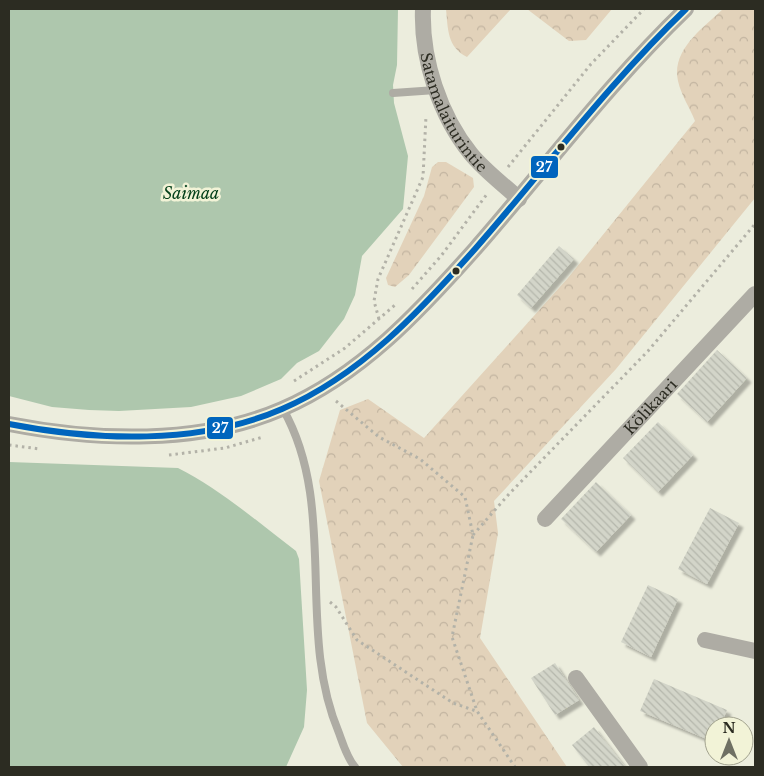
<svg xmlns="http://www.w3.org/2000/svg" width="764" height="776" font-family="'Libre Baskerville',serif">
	<defs>
		<pattern id="forest-crowns" width="20" height="18" patternUnits="userSpaceOnUse" patternTransform="scale(1.25)"><rect width="20" height="18" fill="#e2d2ba"/><path d="M2 6a3 3 0 1 1 6 0M12 15a3 3 0 1 1 6 0" fill="none" stroke="#c2b4a0"/></pattern>
		<pattern id="building-back-hatch" width="6" height="6" patternUnits="userSpaceOnUse" patternTransform="scale(1.25)"><rect width="6" height="6" fill="#d3d5c9"/><path d="M-1 5l2 2M0 0l6 6M5-1l2 2" fill="none" stroke="#b5b7ac"/></pattern>
		<filter id="shadow"><feDropShadow dx="4.5" dy="4.5" stdDeviation="1" flood-color="#0004"/></filter>
	</defs>
	<rect width="100%" height="100%" fill="#eceddd"/>
	<path fill="url(#forest-crowns)" d="M 446,9 L 511,9 L 467,57 C 447,47 448,29 446,9 Z
		M 527,9 L 612,9 L 586,40 L 569,41 Z
		M 723,9 L 754,9 L 755,14 L 755,198 L 616,369 L 494,501 L 498,533 L 480,638 L 567,767 L 403,767 L 367,723 L 319,481 L 340,410 L 368,399 L 424,438 L 568,278 L 695,121 C 690,108 681,95 678,81 C 671,50 703,28 723,9 Z
		M 438,162 L 446,162 L 473,178 L 474,187 L 409,275 L 395,287 L 388,285 L 386,278 L 424,196 L 432,167 Z"/>
	<path fill="#aec7ad" d="M 9,9 L 398,9 L 397,65 L 393,85 L 394,103 L 408,156 L 403,209 L 362,256 L 355,295 L 344,319 L 319,351 L 297,363 L 281,379 L 241,396 L 191,407 L 119,411 L 89,410 L 52,407 L 9,396 Z
		M 9,462 L 178,468 C 221,490 258,522 296,551 L 299,559 L 307,690 L 304,727 L 286,767 L 9,767 Z"/>
	<path fill="url(#building-back-hatch)" filter="url(#shadow)" d="M 559,246 L 574,259 L 531,308 L 517,295 Z
		M 717,350 L 747,378 L 707,422 L 677,394 Z
		M 658,422 L 693,455 L 658,492 L 623,458 Z
		M 596,482 L 631,515 L 596,552 L 561,519 Z
		M 710,508 L 739,523 L 707,584 L 678,569 Z
		M 648,585 L 678,599 L 651,657 L 621,642 Z
		M 555,663 L 579,700 L 555,715 L 531,678 Z
		M 654,679 L 727,710 L 720,726 L 714,726 L 714,742 L 640,711 Z
		M 594,727 L 625,767 L 589,767 L 572,745 Z"/>
	<g fill="none" stroke-linecap="round" stroke-linejoin="round">
		<path stroke="#b3b2a8" stroke-width="3" stroke-dasharray="2.5 4" stroke-linecap="butt" d="M 508,167 L 591,64 L 644,9
			M 412,289 L 441,256 L 487,194
			M 379,319 L 374,301 L 378,279 L 423,177 L 426,116
			M 294,381 L 345,348 L 395,305
			M 336,401 L 379,437 L 420,459 L 465,497 L 473,535 L 452,637 L 477,711 L 515,767
			M 9,445 L 40,449
			M 169,455 L 225,448 L 263,437
			M 473,535 L 509,494 L 648,351 L 755,224
			M 330,602 L 336,607 L 357,640 L 453,703 L 476,711"/>
		<path stroke="#aeaca4" stroke-width="8" d="M 393,93 L 436,90
			M 283,409 C 339,508 295,630 339,733 C 343,744 347,758 355,767"/>
		<g stroke="#aeaca4" stroke-width="16">
			<path id="s1" d="M 423,9 C 421,59 440,116 471,154 C 485,171 503,184 519,199"/>
			<path d="M 9,424 C 96,441 199,445 282,409 C 361,375 419,312 475,249 C 545,169 609,83 686,9"/>
			<path id="s2" d="M 545,519 L 755,294"/>
			<path d="M 705,640 L 755,651"/>
			<path d="M 576,678 L 640,767"/>
		</g>
		<g stroke="#f2f3d7" stroke-width="10">
			<path id="bus-1" d="M 9,424 C 96,441 199,445 282,409 C 361,375 419,312 475,249 C 545,169 609,83 686,9"/>
		</g>
		<use href="#bus-1" stroke="#0065bd" stroke-width="6"/>
	</g>
	<g fill="#2c2c22" stroke="#f2f3d7" stroke-width="2">
		<circle cx="561" cy="147" r="4.5"/>
		<circle cx="456" cy="271" r="4.5"/>
	</g>
	<g text-anchor="middle" dominant-baseline="central" stroke-width="5" stroke-linejoin="round" paint-order="stroke">
		<g font-size="15" fill="#2c2c22" stroke="#f2f3d7">
			<text stroke="none"><textPath href="#s1" startOffset="110">Satamalaiturintie</textPath></text>
			<text stroke="none"><textPath href="#s2" startOffset="154">Kölikaari</textPath></text>
		</g>
		<g font-size="16" font-style="italic" fill="#04401a" stroke="#f2f3d7">
			<text x="191" y="193">Saimaa</text>
		</g>
	</g>
	<g stroke="#f2f3d7" stroke-width="2">
		<rect x="530" y="155" width="29" height="24" rx="5" fill="#0065bd"/>
		<rect x="206" y="416" width="28" height="24" rx="5" fill="#0065bd"/>
	</g>
	<g font-size="14" text-anchor="middle" font-weight="bold" fill="#fff">
		<text x="544" y="172">27</text>
		<text x="220" y="433">27</text>
	</g>
	<rect width="764" height="776" fill="none" stroke="#2c2c22" stroke-width="20"/>
	<g transform="translate(729 741)"><circle r="24" fill="#f2f3d7" stroke="#a3a38f"/>
	<path d="M0-4L9 19L0 12L-9 19Z" fill="#6f7063"/>
	<text y="-8" font-size="14" font-weight="bold" text-anchor="middle" fill="#2c2c22">N</text>
	</g>
</svg>
